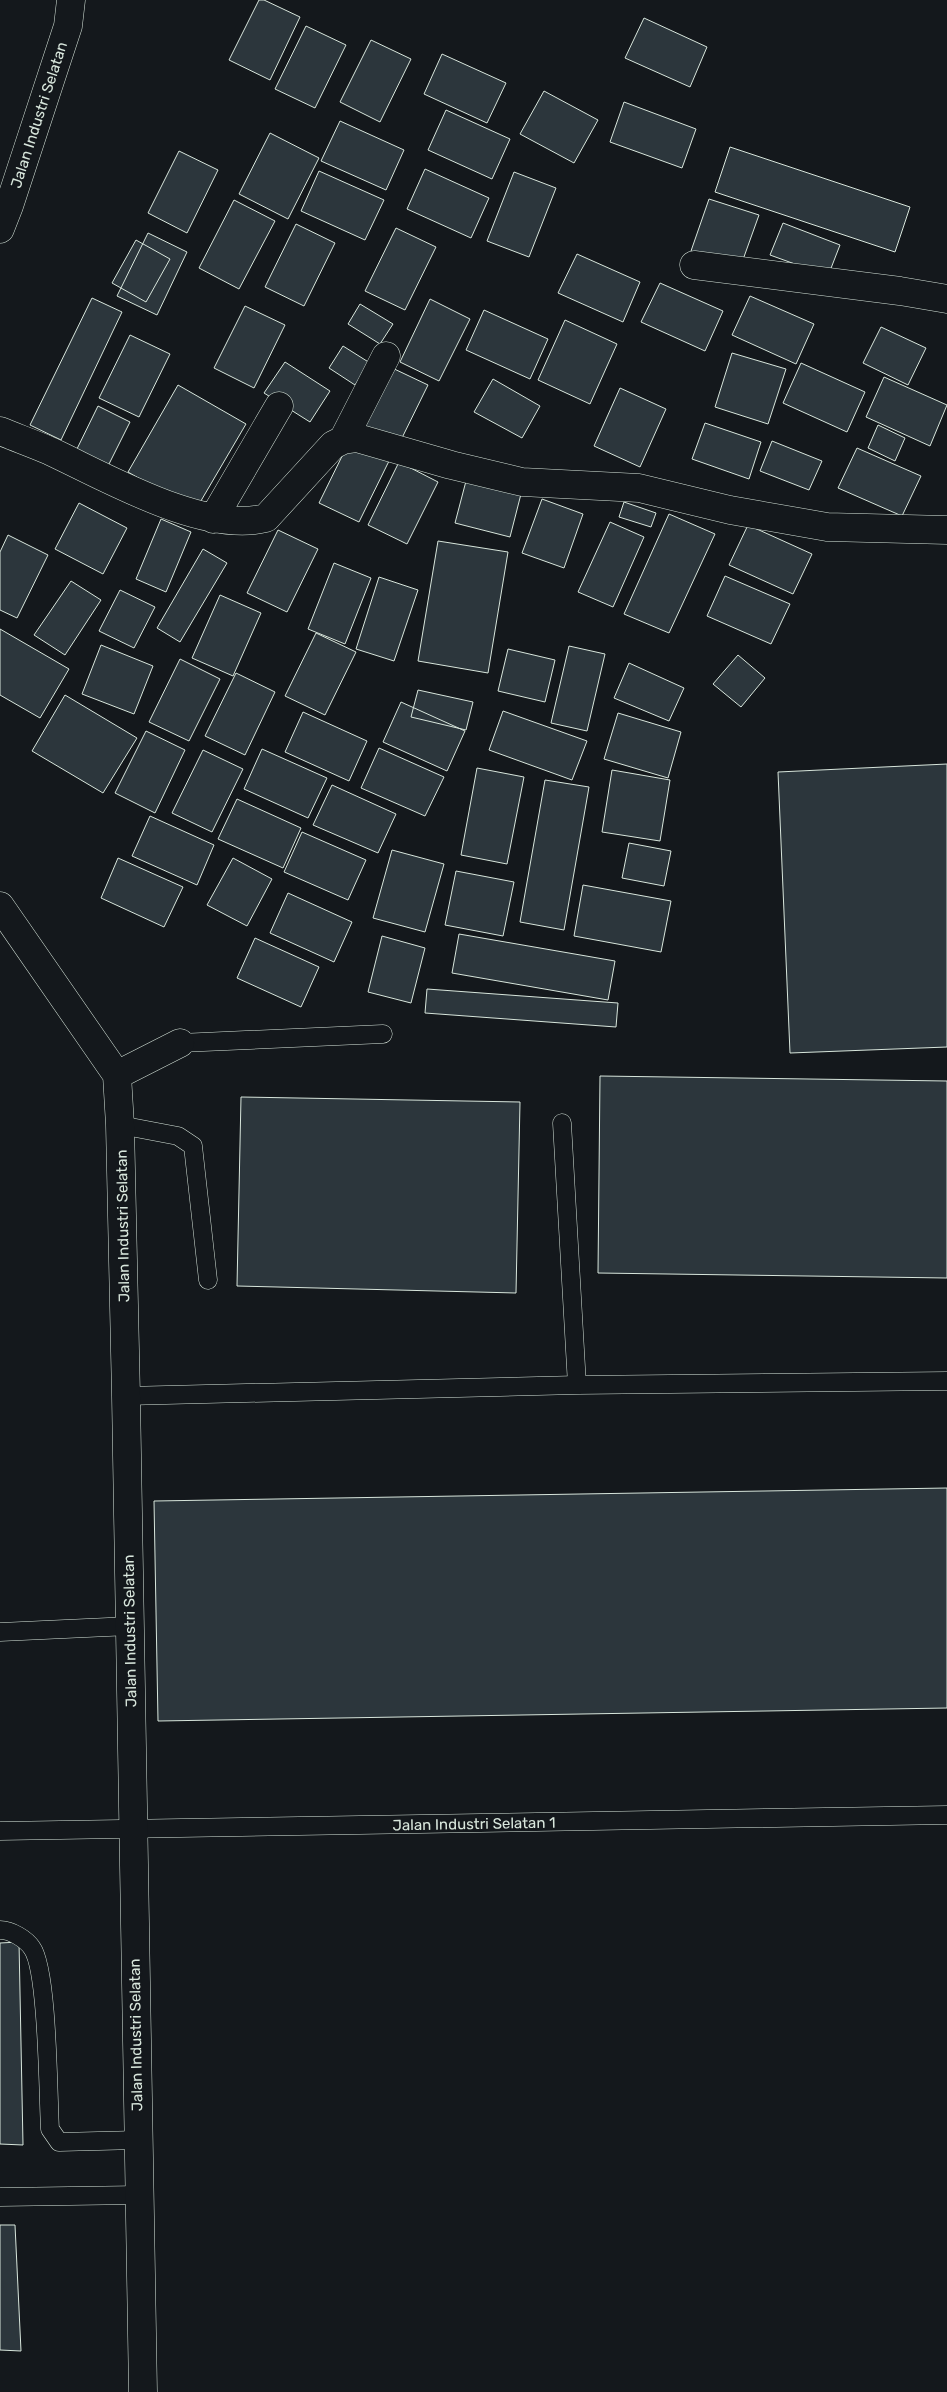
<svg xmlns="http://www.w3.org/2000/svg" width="947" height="2392" font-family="Rubik,sans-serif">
	<rect width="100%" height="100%" fill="#14181c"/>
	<path fill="#2c363c" stroke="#d8e6dc" d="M 259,0 L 264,0 L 300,17 L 270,80 L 229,60 Z
		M 644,18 L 707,47 L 690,87 L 625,58 Z
		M 306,26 L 346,45 L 315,108 L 275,89 Z
		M 371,40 L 411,59 L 380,122 L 340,102 Z
		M 442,54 L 506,83 L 487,123 L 424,94 Z
		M 544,91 L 598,120 L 574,163 L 520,134 Z
		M 624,102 L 696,129 L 682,168 L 610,142 Z
		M 446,110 L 510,139 L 492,179 L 428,150 Z
		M 340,121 L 404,150 L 386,190 L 321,161 Z
		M 270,133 L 319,158 L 288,219 L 239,194 Z
		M 730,147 L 910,207 L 895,252 L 715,192 Z
		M 179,151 L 218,170 L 187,233 L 148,213 Z
		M 425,169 L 489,198 L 471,238 L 407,209 Z
		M 319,171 L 384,200 L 365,240 L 301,211 Z
		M 514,172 L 556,188 L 529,257 L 487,241 Z
		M 709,199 L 759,215 L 740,268 L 691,251 Z
		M 234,200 L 275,221 L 239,289 L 199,268 Z
		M 783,223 L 840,245 L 828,276 L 770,255 Z
		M 296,224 L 335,243 L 304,306 L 265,287 Z
		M 396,228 L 436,247 L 405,310 L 365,291 Z
		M 148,233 L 187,252 L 157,315 L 117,296 Z
		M 136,240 L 170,259 L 146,302 L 112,283 Z
		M 577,254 L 640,282 L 623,322 L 558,293 Z
		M 660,283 L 723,311 L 705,351 L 641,322 Z
		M 750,296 L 814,324 L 796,364 L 732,335 Z
		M 92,298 L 122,312 L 61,440 L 30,425 Z
		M 430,299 L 470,319 L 439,381 L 400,362 Z
		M 360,304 L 393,324 L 380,344 L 348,324 Z
		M 245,306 L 285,325 L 254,388 L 214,368 Z
		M 484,310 L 548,339 L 530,379 L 466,350 Z
		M 565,320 L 617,344 L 590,404 L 538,380 Z
		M 881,327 L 926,348 L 908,385 L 863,363 Z
		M 130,335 L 170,354 L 139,417 L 99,398 Z
		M 343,346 L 370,363 L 355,385 L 329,368 Z
		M 732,353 L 786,369 L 768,424 L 715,407 Z
		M 285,362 L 330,391 L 310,422 L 264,393 Z
		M 801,363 L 865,392 L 847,432 L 783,403 Z
		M 388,366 L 428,385 L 397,448 L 357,429 Z
		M 884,377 L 947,405 L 930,446 L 866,417 Z
		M 493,379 L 540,406 L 522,438 L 474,412 Z
		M 178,385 L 246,424 L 195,511 L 128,472 Z
		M 620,388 L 666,409 L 640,467 L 594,446 Z
		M 98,406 L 130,422 L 105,472 L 73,457 Z
		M 705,423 L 761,442 L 749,479 L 692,459 Z
		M 878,425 L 905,438 L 895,461 L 868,448 Z
		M 350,440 L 390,459 L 359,522 L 319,503 Z
		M 772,441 L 822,461 L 809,490 L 760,471 Z
		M 857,448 L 921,476 L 902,516 L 838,488 Z
		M 399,462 L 438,482 L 407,544 L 368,525 Z
		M 466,481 L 521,494 L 510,537 L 455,523 Z
		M 542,499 L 583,514 L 564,568 L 522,553 Z
		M 624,502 L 656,513 L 651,527 L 619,517 Z
		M 79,503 L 127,528 L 103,574 L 55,549 Z
		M 669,514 L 715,534 L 669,633 L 624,614 Z
		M 161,519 L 191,532 L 166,592 L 136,579 Z
		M 610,522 L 644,537 L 613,607 L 578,592 Z
		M 748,525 L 812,554 L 793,594 L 729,565 Z
		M 278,530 L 318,549 L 287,612 L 247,593 Z
		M 8,535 L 48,555 L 17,618 L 0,610 L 0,552 Z
		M 438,541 L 508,552 L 488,673 L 418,661 Z
		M 203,549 L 227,563 L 180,642 L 157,628 Z
		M 334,563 L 371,578 L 345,644 L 308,629 Z
		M 725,576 L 790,604 L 771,644 L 707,616 Z
		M 379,577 L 418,590 L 394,661 L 356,649 Z
		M 71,581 L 101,600 L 65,655 L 34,635 Z
		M 120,590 L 155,607 L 134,648 L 99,631 Z
		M 220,595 L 261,613 L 233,676 L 192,658 Z
		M 0,629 L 69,669 L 40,718 L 0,695 Z
		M 316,633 L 356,652 L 325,715 L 285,696 Z
		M 101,645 L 153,666 L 134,714 L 82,694 Z
		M 569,646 L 605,654 L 587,731 L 551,723 Z
		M 508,649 L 555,660 L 545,702 L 498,691 Z
		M 738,655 L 765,678 L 741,707 L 713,684 Z
		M 180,659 L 220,679 L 189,741 L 149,722 Z
		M 629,663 L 684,688 L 669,721 L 614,698 Z
		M 236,673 L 275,692 L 245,755 L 205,736 Z
		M 418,690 L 473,702 L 466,730 L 411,717 Z
		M 65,695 L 137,738 L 103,793 L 32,751 Z
		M 401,702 L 465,731 L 447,771 L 383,742 Z
		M 503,711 L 587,741 L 572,780 L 489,750 Z
		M 303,712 L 367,741 L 349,781 L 285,752 Z
		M 618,713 L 681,732 L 668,778 L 604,759 Z
		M 146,731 L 185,750 L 155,813 L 115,793 Z
		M 379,748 L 444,777 L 425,816 L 361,788 Z
		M 262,749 L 327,778 L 308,818 L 244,789 Z
		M 203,750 L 243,769 L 212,832 L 172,813 Z
		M 947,764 L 947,1047 L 790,1053 L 778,772 Z
		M 477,768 L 524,777 L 507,864 L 461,855 Z
		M 612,770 L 670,780 L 660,841 L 602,832 Z
		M 545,780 L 589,787 L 564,930 L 520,922 Z
		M 332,785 L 396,814 L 378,853 L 313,825 Z
		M 237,799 L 301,828 L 283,868 L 218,839 Z
		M 150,816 L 214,845 L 197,885 L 132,856 Z
		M 302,832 L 366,860 L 348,900 L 284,872 Z
		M 629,843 L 671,851 L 664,886 L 622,878 Z
		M 392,850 L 444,864 L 425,932 L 373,918 Z
		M 118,858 L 183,887 L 164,927 L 101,898 Z
		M 233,858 L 272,879 L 247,926 L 207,905 Z
		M 456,871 L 514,882 L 503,936 L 445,925 Z
		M 583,885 L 671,901 L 661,952 L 574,936 Z
		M 288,893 L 352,922 L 334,962 L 270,933 Z
		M 459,934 L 615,961 L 608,1000 L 452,973 Z
		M 382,936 L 425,948 L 411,1003 L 368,992 Z
		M 255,938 L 319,967 L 301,1007 L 237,978 Z
		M 427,989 L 618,1003 L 616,1027 L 425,1013 Z
		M 600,1076 L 947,1081 L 947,1278 L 598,1273 Z
		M 241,1097 L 520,1102 L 516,1293 L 237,1286 Z
		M 947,1488 L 947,1708 L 158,1721 L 154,1501 Z
		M 19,1942 L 23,2145 L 0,2144 L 0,1943 Z
		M 0,2225 L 15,2225 L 21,2351 L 0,2350 Z"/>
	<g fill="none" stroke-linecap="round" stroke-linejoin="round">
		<g stroke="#d8e6dc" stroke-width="19">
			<path id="lane" d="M 180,1043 L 383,1034
				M 562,1123 L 577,1385
				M 120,1125 L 178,1136 L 193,1146 L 208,1280
				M 126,1396 L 577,1385 L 947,1381
				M 0,1632 L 130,1626
				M 0,1831 L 947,1815
				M 0,1930 C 11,1930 26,1939 32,1948 C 48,1970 48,2096 50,2129 L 59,2142 L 138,2140
				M 0,2197 L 139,2195"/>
		</g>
		<g stroke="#d8e6dc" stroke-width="29">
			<path id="street" d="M 0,229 L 9,206 L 68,26 L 71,0
				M 694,265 L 900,291 L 947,299
				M 0,431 C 17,438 34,444 50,451 C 106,477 203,534 266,518 L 333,445 L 343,440 L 357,438 L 451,465 L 522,482 L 639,488 L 730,510 L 827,527 L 947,530
				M 343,440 L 386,356
				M 213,519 L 279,406
				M 0,906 L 117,1075 L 120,1125 L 126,1396 L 143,2392
				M 117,1075 L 180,1043"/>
		</g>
		<use href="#lane" stroke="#14181c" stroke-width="18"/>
		<use href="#street" stroke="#14181c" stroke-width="28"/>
	</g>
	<g text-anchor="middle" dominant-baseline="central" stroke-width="4" stroke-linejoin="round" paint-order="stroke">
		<g font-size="15" fill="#d8e6dc" stroke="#14181c">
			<text transform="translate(39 115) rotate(-72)">Jalan Industri Selatan</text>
			<text transform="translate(123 1226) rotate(-91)">Jalan Industri Selatan</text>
			<text transform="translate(130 1631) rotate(-91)">Jalan Industri Selatan</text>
			<text transform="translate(474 1824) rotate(-1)">Jalan Industri Selatan 1</text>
			<text transform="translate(136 2035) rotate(-91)">Jalan Industri Selatan</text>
		</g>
	</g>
</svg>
